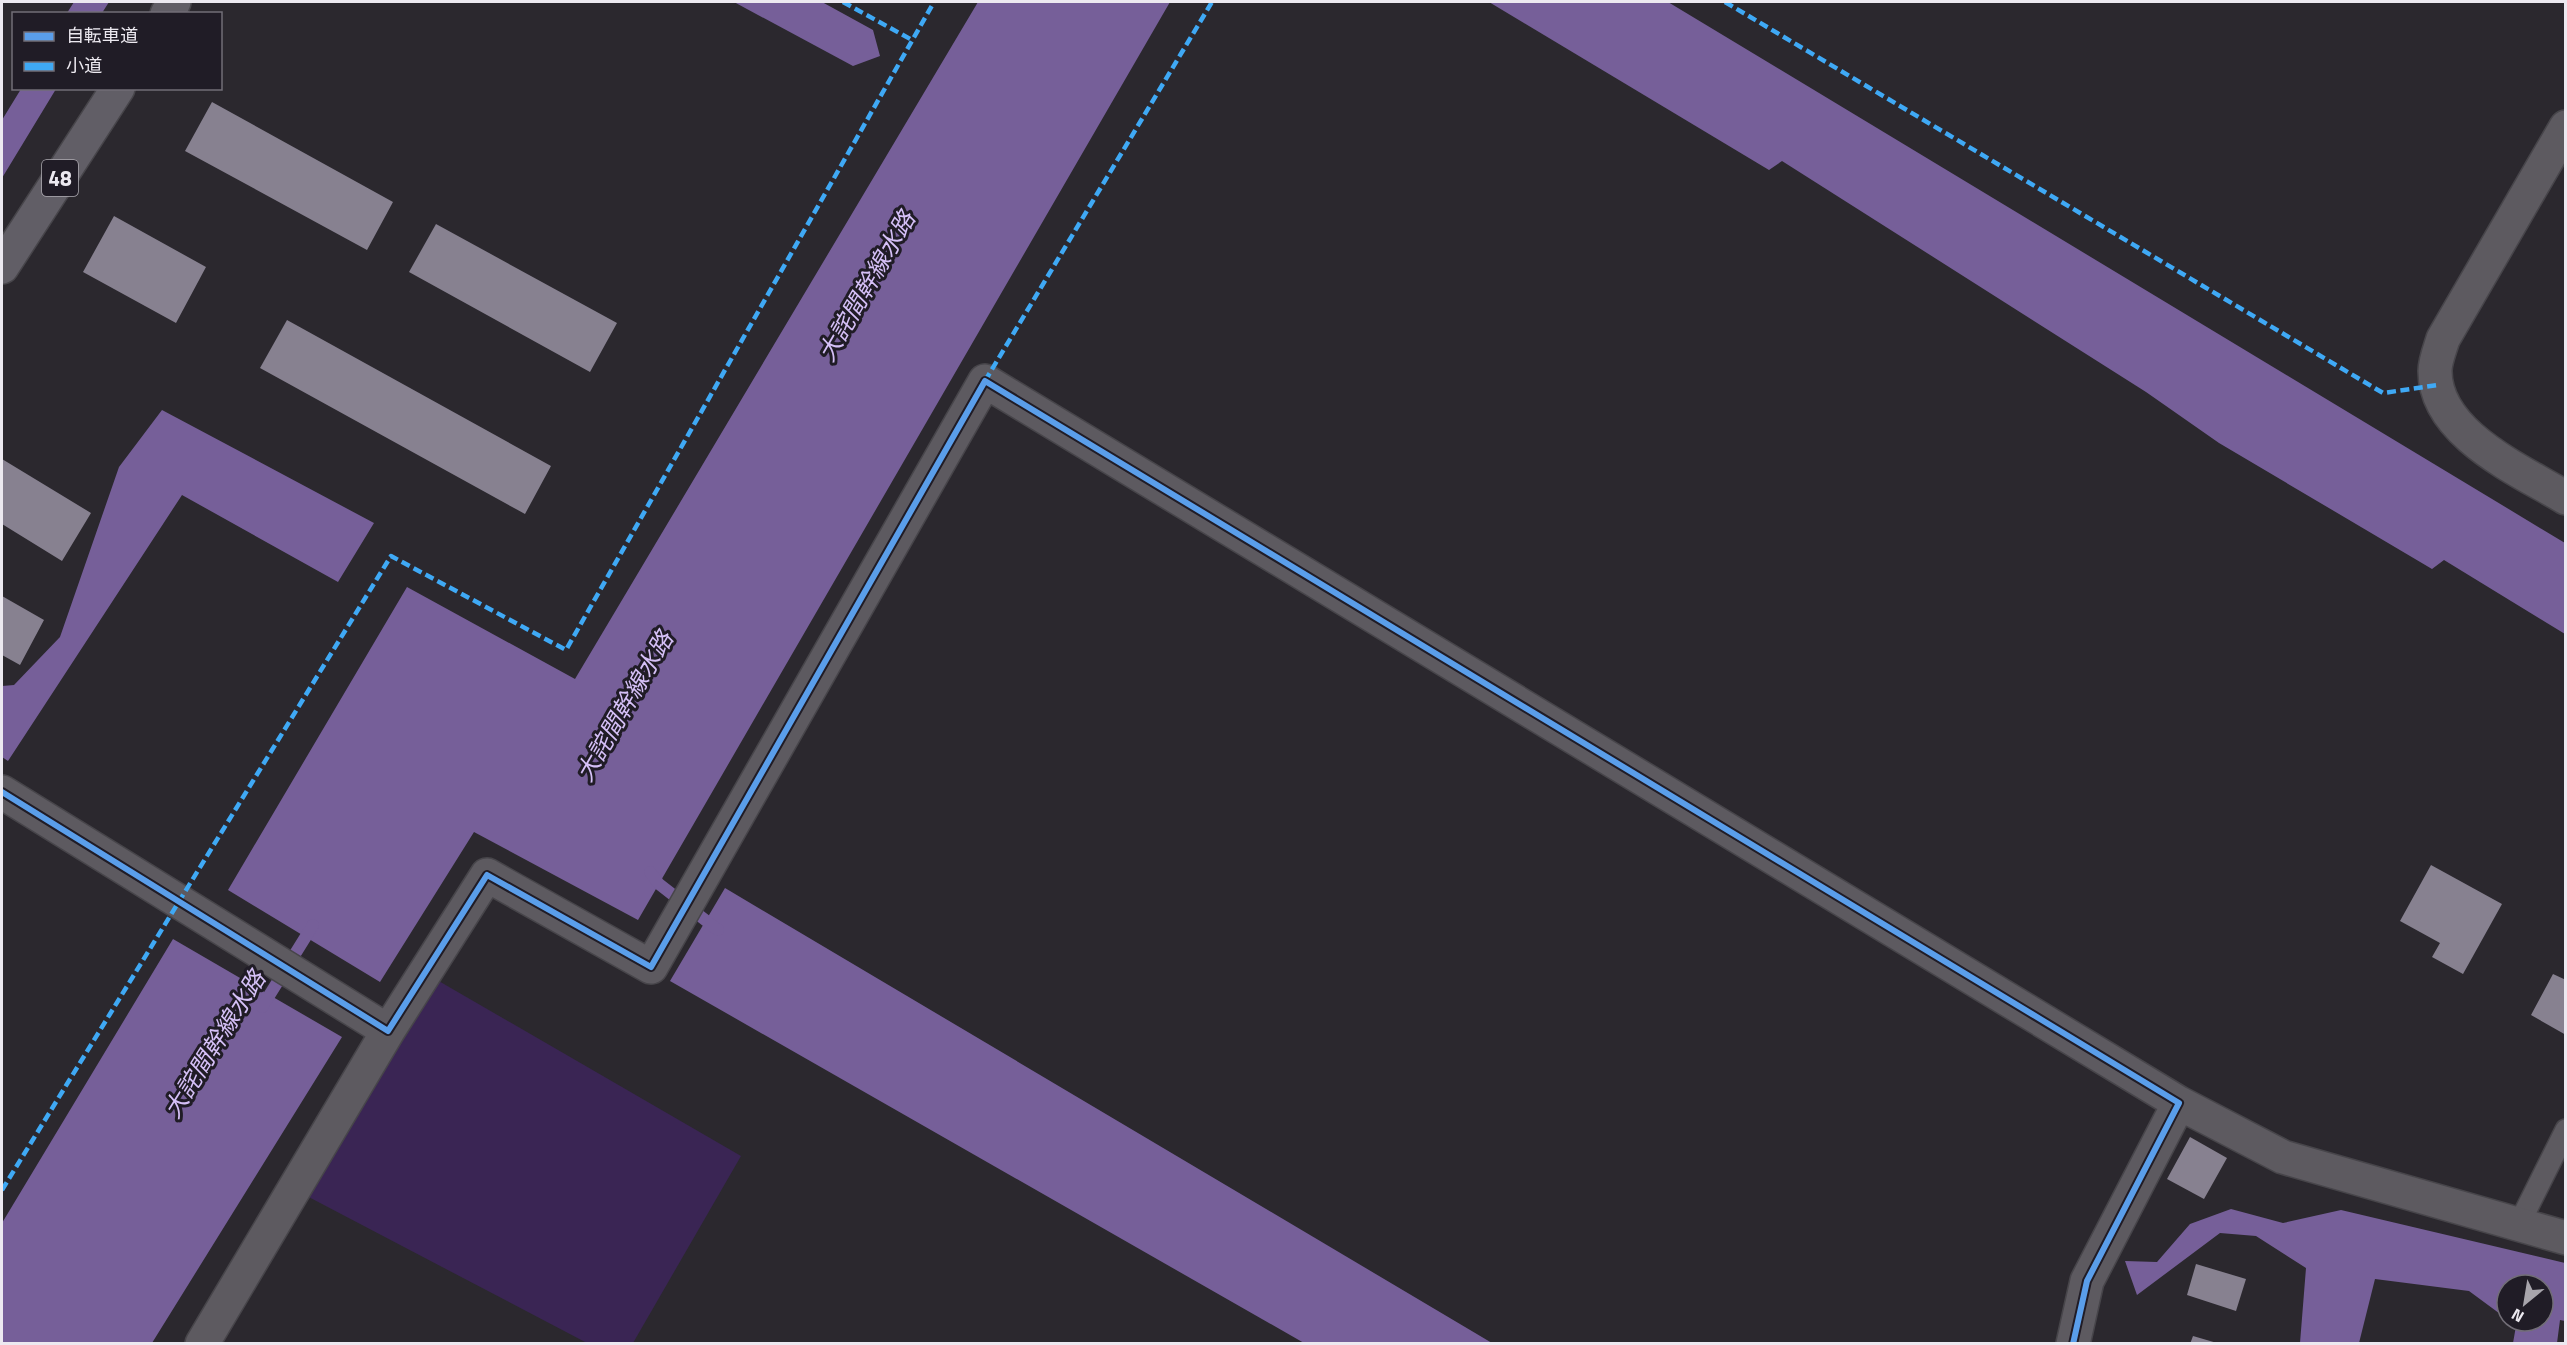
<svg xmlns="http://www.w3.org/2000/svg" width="2567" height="1345" font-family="'Titillium Web','Noto Sans JP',sans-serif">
	<rect width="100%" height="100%" fill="#2b282e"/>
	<path fill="#3a2554" d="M 437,980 L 741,1156 L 633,1343 L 587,1343 L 303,1194 Z"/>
	<path fill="#765f99" d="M 74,2 L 109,2 L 102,13 L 67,13 Z
		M 734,2 L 822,2 L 873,30 L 880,56 L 853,66 Z
		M 978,2 L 1170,2 L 638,920 L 474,832 L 380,982 L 228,890 L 407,587 L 575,679 Z
		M 1489,2 L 1668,2 L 2565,543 L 2565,634 L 2444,560 L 2432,569 L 2219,443 L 2146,392 L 1782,161 L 1769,170 Z
		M 21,89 L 56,89 L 2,178 L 2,120 Z
		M 162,410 L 374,523 L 338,582 L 182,495 L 8,761 L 2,757 L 2,686 L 14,685 L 60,637 L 119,467 Z
		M 725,888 L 1492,1343 L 1304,1343 L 670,981 Z
		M 173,939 L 342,1037 L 152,1343 L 2,1343 L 2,1223 Z
		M 2231,1209 L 2283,1223 L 2341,1210 L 2565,1263 L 2565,1321 L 2560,1320 L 2557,1343 L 2513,1343 L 2516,1326 L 2509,1321 L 2543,1321 L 2543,1285 L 2507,1285 L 2507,1319 L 2469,1291 L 2375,1279 L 2359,1343 L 2300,1343 L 2306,1268 L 2256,1236 L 2220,1233 L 2137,1295 L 2125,1261 L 2157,1262 L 2190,1224 Z"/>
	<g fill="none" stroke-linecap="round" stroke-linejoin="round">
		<path stroke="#765f99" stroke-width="12" d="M 650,872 L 659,884 L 718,930
			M 262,1007 L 313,925"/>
	</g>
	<path fill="#878190" d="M 212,102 L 393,202 L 367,250 L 185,151 Z
		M 114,216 L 206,267 L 176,323 L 83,272 Z
		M 436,224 L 617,323 L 590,372 L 409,272 Z
		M 287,320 L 551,466 L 525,514 L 260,368 Z
		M 2,459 L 91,513 L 62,561 L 2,524 Z
		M 2,596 L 44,620 L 20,665 L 2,655 Z
		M 2431,865 L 2502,904 L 2463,974 L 2432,957 L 2440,943 L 2400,921 Z
		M 2553,974 L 2566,980 L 2566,1035 L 2531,1015 Z
		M 2190,1137 L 2227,1158 L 2204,1199 L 2167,1179 Z
		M 2196,1264 L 2246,1279 L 2236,1311 L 2187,1295 Z
		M 2193,1336 L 2217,1343 L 2217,1344 L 2190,1344 Z"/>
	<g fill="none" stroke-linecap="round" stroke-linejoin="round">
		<g stroke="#47454a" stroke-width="24">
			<path id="service" d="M 2519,1224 L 2566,1130"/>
		</g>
		<g stroke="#47454a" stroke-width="36">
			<path id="minor" d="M 2566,127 L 2443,339 C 2440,349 2435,361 2435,371 C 2435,434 2520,470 2566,498
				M 2,792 L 388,1031 L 487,875 L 651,967 L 985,381 L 2179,1103 L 2087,1281 L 2073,1344
				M 2179,1103 L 2283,1157 L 2566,1238
				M 202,1344 L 388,1031"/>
		</g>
		<g stroke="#47454a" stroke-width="36">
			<path id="primary" d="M 167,14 L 174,2
				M 2,267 L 118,88"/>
		</g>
		<use href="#service" stroke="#5d5a60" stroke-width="21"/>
		<use href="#minor" stroke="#5d5a60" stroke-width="33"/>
		<use href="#primary" stroke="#615e66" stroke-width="33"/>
		<path stroke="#3fa9f5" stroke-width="4.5" stroke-dasharray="9 4.5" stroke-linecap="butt" d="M 843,2 L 912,40
			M 1725,2 L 2383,393 L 2438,385
			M 985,381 L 1212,2
			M 2,1190 L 391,556 L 566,650 L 934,2"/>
		<g stroke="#201c26" stroke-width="10">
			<path id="cycleway" d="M 2,792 L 388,1031 L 487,875 L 651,967 L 985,381 L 2179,1103 L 2087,1281 L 2073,1344"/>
		</g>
		<use href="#cycleway" stroke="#5a9eea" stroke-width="6"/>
	</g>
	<g text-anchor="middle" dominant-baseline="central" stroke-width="6" stroke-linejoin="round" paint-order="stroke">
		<rect fill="#201c26" stroke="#afacb3" stroke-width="1.5" x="42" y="160" width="36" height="36" rx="4.5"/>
		<g font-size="21" font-weight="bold" fill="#ece9f0">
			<text x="60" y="178">48</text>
		</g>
		<g font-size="24" font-style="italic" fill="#d5c0f7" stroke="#201c26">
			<text transform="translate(866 286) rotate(-60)">大詫間幹線水路</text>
			<text transform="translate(624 706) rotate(-60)">大詫間幹線水路</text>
			<text transform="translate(214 1044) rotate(-58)">大詫間幹線水路</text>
		</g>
	</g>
	<rect width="2567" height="1345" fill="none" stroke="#ece9f0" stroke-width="6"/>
	<rect x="12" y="12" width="210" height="78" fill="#201c26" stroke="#726e77" stroke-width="1.5"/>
	<rect x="24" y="32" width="30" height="9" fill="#5a9eea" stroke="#726e77" stroke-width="1.5"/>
	<text x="66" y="42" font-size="18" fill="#ece9f0">自転車道</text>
	<rect x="24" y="62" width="30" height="9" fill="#3fa9f5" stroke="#726e77" stroke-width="1.5"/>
	<text x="66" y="72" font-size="18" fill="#ece9f0">小道</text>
	<g transform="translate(2525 1303) rotate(210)"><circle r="28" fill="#201c26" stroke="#726e77" stroke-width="1.5"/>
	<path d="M0-4.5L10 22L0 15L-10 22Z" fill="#a8a5ac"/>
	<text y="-9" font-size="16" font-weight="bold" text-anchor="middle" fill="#ece9f0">N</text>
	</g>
</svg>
